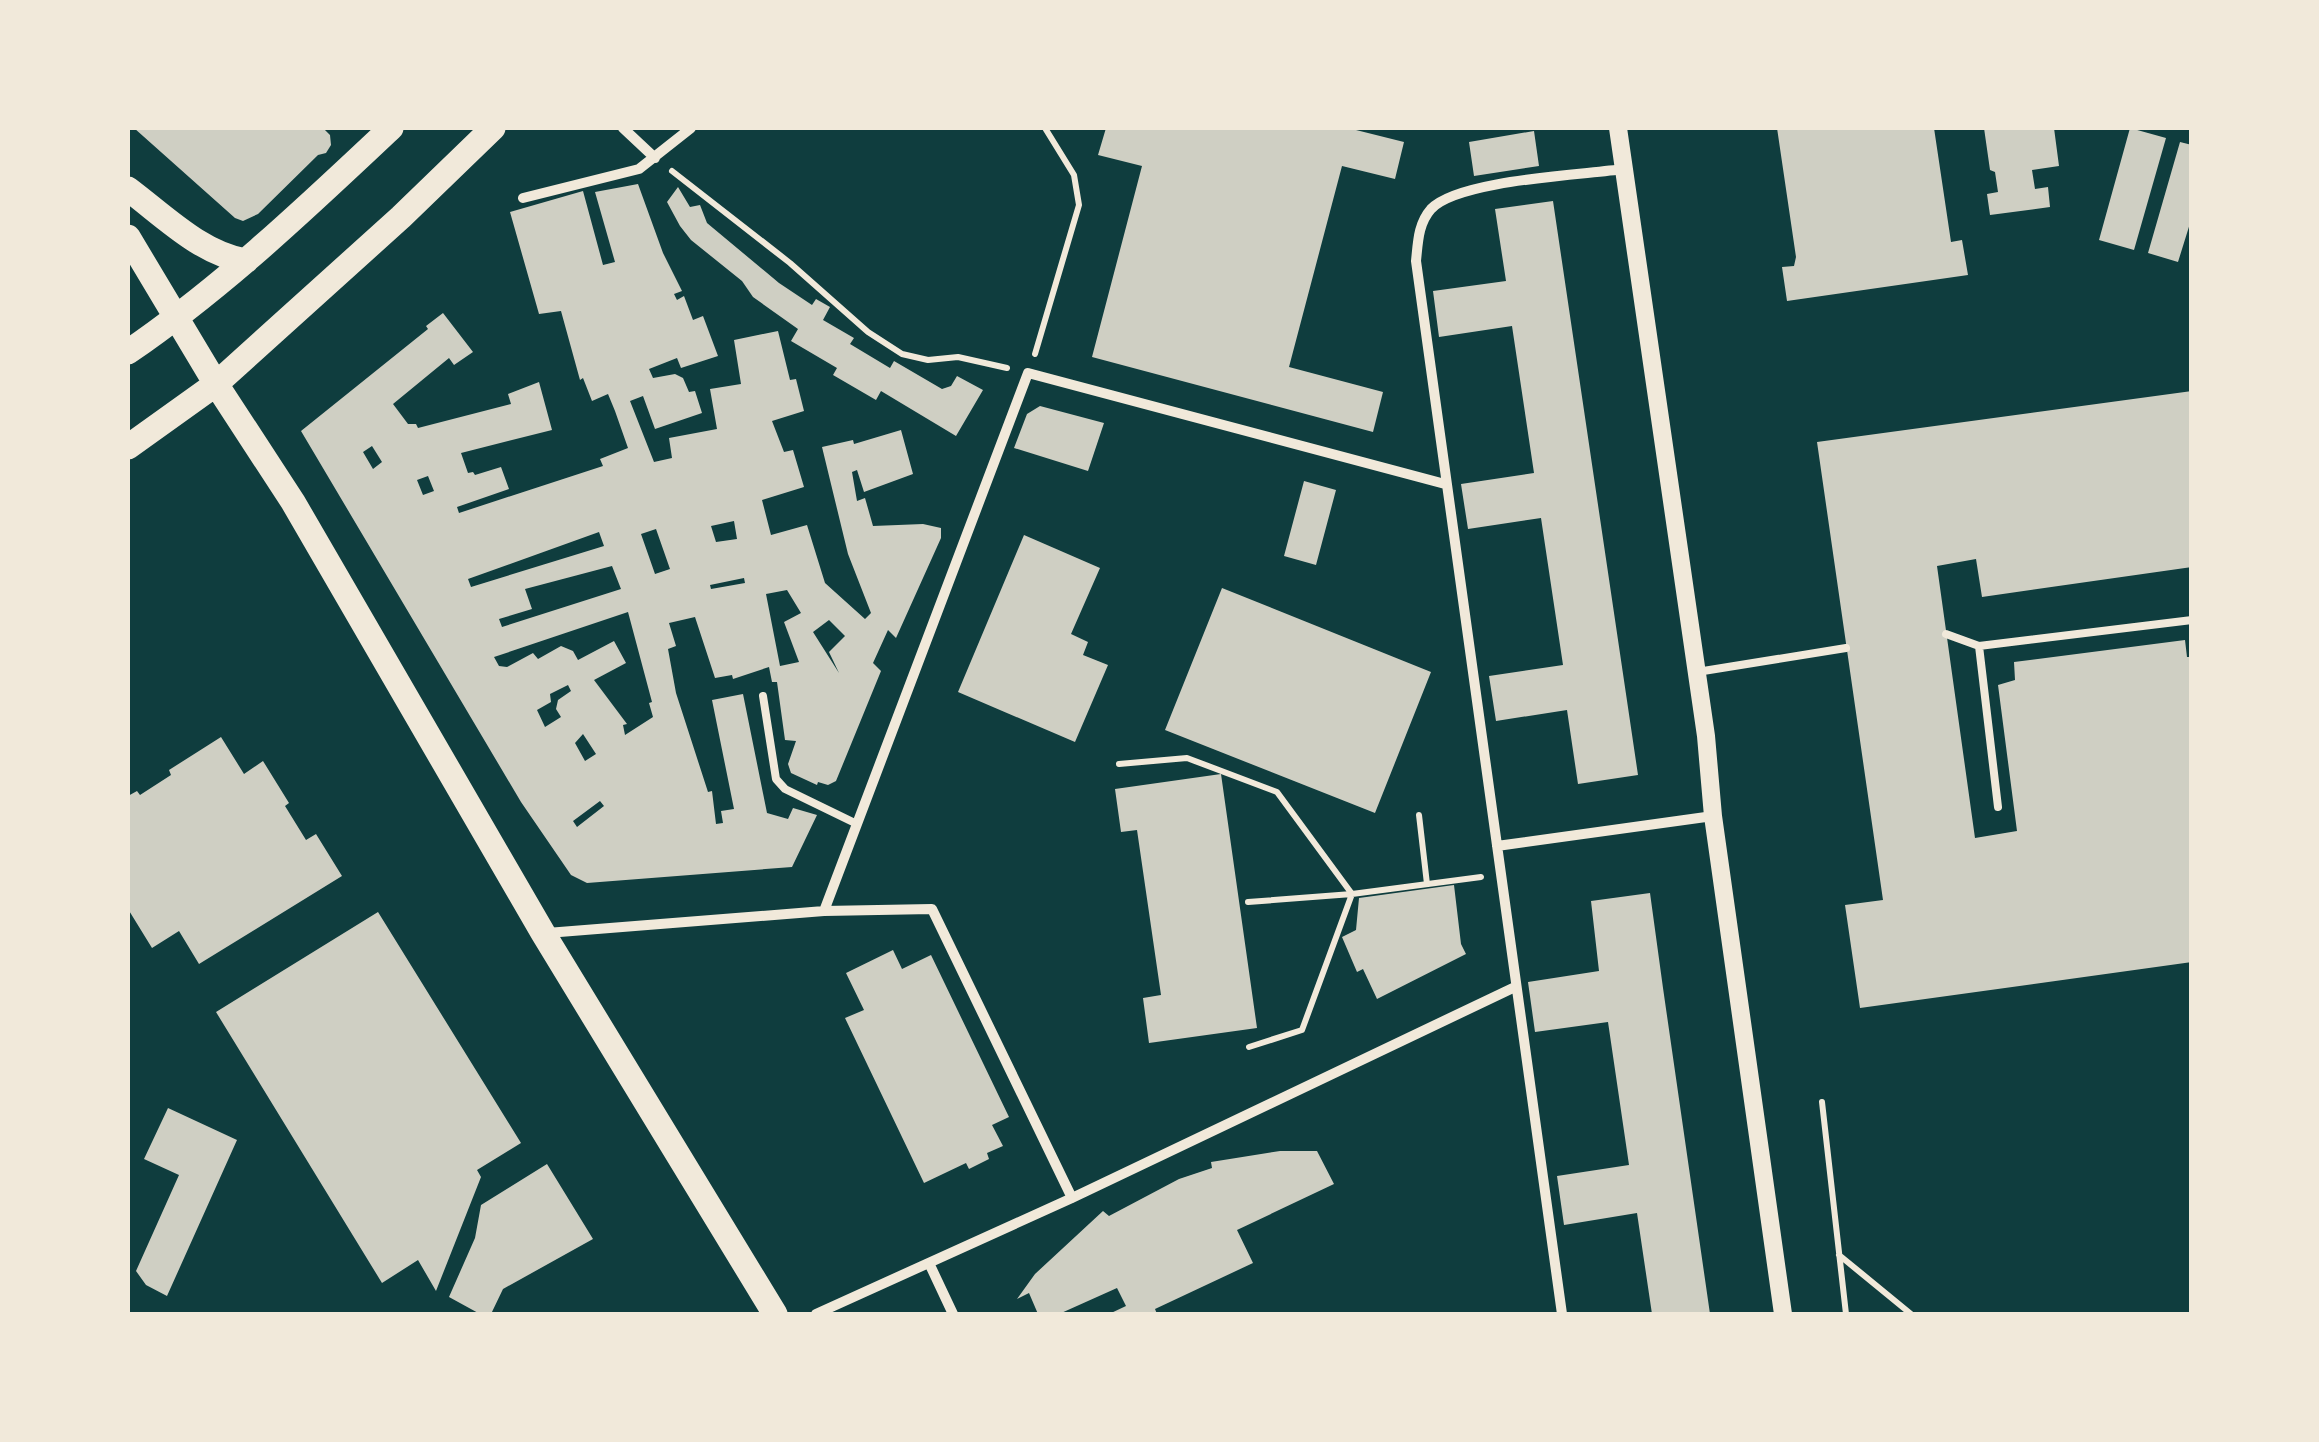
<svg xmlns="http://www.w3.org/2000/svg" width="2319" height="1442" font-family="Quicksand,sans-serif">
	<rect width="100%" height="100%" fill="#0f3d3e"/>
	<path fill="#cfcfc3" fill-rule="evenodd" d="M 134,128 L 323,128 L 330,135 L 331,145 L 326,153 L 318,155 L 258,214 L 243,221 L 235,218 Z
		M 1106,128 L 1348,128 L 1404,142 L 1395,179 L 1342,166 L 1289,367 L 1383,392 L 1373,432 L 1092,357 L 1142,166 L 1098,155 Z
		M 1777,128 L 1934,128 L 1951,242 L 1962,240 L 1968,275 L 1787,301 L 1782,267 L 1794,266 L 1796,257 Z
		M 1984,128 L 2054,128 L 2059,166 L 2032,170 L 2035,189 L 2048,187 L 2050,207 L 1990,215 L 1987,194 L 1998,192 L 1995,172 L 1990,170 Z
		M 2130,128 L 2166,138 L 2134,250 L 2099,240 Z
		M 1534,131 L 1539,166 L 1474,176 L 1469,142 Z
		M 2180,142 L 2192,145 L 2192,217 L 2178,262 L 2148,253 Z
		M 638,184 L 663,253 L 682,291 L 674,294 L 677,300 L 684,296 L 693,320 L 703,316 L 718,356 L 681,368 L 677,358 L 649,369 L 653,378 L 675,374 L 683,378 L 689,392 L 695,391 L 702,413 L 655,429 L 643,396 L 630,401 L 654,462 L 672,458 L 669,438 L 717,429 L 710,389 L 741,384 L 734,340 L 778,331 L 790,380 L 796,379 L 804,411 L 772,421 L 784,452 L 793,450 L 804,487 L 762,500 L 771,535 L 807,525 L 825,583 L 865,619 L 871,613 L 848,554 L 822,447 L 853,440 L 854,444 L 901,430 L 913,474 L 864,492 L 857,470 L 852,472 L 857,501 L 865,498 L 873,526 L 923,524 L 941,528 L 941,538 L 896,638 L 888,630 L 873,663 L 881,671 L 836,781 L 828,785 L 818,782 L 817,785 L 791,773 L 788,764 L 796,741 L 785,740 L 777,682 L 772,682 L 769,667 L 733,679 L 732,675 L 715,678 L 695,617 L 669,623 L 676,646 L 668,649 L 676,693 L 708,792 L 712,791 L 716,824 L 723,823 L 721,811 L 734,809 L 712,700 L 743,694 L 767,813 L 788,819 L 793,808 L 817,815 L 792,867 L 587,883 L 571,875 L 521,802 L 301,431 L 428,329 L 426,326 L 443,313 L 473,352 L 454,365 L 449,358 L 393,404 L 408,424 L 416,424 L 418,428 L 511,404 L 508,394 L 539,382 L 552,430 L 461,453 L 468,473 L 473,472 L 475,475 L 501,467 L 509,489 L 457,507 L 459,513 L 603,466 L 600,459 L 628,448 L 615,411 L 608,394 L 592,401 L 583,378 L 580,380 L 561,311 L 539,314 L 510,212 L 583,191 L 603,265 L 615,262 L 595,192 ZM 372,446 L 382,462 L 373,469 L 363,452 ZM 428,476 L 434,491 L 423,495 L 417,480 ZM 734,521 L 737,539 L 716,542 L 711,526 ZM 656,529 L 670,569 L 655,574 L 641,534 ZM 599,532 L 604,546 L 471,587 L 468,579 ZM 612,566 L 621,589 L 502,627 L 499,619 L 532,609 L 525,589 ZM 744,578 L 745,583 L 711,589 L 710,585 ZM 787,590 L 801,613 L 784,622 L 799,662 L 780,666 L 766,594 ZM 628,612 L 652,702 L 649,703 L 653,717 L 625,735 L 623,725 L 627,724 L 594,680 L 626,663 L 614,641 L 578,660 L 573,651 L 561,646 L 538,659 L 533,653 L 507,667 L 499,666 L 494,657 ZM 829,620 L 845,636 L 829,652 L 839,673 L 813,632 ZM 568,685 L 571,691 L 558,700 L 556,709 L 561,717 L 545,727 L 537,710 L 551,702 L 550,694 ZM 583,734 L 596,754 L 585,761 L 575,743 ZM 600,801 L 604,806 L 577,827 L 573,821 Z
		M 678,187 L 690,207 L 700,205 L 707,223 L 779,283 L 812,305 L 816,299 L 830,307 L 823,320 L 854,338 L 850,344 L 890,368 L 894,361 L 942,389 L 951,386 L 957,376 L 983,390 L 956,436 L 881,391 L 876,400 L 833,375 L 837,368 L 791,341 L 798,329 L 753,297 L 742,281 L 691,240 L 680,226 L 667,202 Z
		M 1553,201 L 1638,775 L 1578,784 L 1567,710 L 1496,721 L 1489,676 L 1563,665 L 1541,518 L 1468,529 L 1461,484 L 1534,473 L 1512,326 L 1439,337 L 1433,291 L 1506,281 L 1495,209 Z
		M 2192,391 L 2192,567 L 1982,597 L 1976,559 L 1937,566 L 1975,838 L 2017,831 L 1998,685 L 2015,680 L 2014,662 L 2185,640 L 2187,657 L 2192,657 L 2192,962 L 1860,1008 L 1845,905 L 1883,900 L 1817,442 Z
		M 1040,406 L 1104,423 L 1088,471 L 1014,448 L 1027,414 Z
		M 1304,481 L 1336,490 L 1316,565 L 1284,556 Z
		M 1024,535 L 1100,568 L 1071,634 L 1088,642 L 1083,655 L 1108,665 L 1075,742 L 958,692 Z
		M 1222,588 L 1431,672 L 1375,813 L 1165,730 Z
		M 221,737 L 244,774 L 263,761 L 289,803 L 285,806 L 306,840 L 316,834 L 342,876 L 199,964 L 179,931 L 152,948 L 128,909 L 128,796 L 137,791 L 140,795 L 171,775 L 169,770 Z
		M 1221,774 L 1257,1028 L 1149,1043 L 1143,998 L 1161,995 L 1137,830 L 1121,832 L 1115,789 Z
		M 1454,885 L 1461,944 L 1466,954 L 1377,999 L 1363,969 L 1357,972 L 1342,937 L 1356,930 L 1359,898 Z
		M 1650,893 L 1663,988 L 1710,1314 L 1652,1314 L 1637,1213 L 1564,1225 L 1557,1176 L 1629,1165 L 1608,1022 L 1535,1032 L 1528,982 L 1599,971 L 1591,901 Z
		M 378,912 L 521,1143 L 477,1170 L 481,1177 L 436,1291 L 418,1260 L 382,1283 L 216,1012 Z
		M 893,950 L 902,969 L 931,955 L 1009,1117 L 992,1125 L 1003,1146 L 987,1153 L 989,1159 L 969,1169 L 966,1163 L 924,1183 L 845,1018 L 864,1010 L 846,973 Z
		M 168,1108 L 237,1140 L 167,1296 L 146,1285 L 136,1271 L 179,1175 L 144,1159 Z
		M 1280,1151 L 1317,1151 L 1334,1184 L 1237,1230 L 1253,1263 L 1155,1309 L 1157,1314 L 1109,1314 L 1126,1306 L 1117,1288 L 1059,1314 L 1038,1314 L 1029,1293 L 1017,1299 L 1035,1274 L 1103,1211 L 1109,1216 L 1179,1179 L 1212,1168 L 1211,1162 Z
		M 547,1164 L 593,1239 L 503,1289 L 491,1314 L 480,1314 L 449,1297 L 475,1238 L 481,1205 Z"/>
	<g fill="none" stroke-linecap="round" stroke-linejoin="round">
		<path stroke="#f1e9da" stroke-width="6" d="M 672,171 L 790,263 L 868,332 L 902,354 L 928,360 L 958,357 L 1007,368
			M 1035,354 L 1079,205 L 1074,175 L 1045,128
			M 1119,764 L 1187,758 L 1277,792 L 1352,894 L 1302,1030 L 1249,1047
			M 1419,815 L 1427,884
			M 1248,902 L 1352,894 L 1481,877
			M 1822,1102 L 1846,1314
			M 1839,1255 L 1911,1314"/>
		<path stroke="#f1e9da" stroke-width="8" d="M 1946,634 L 1979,646 L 2192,620
			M 1979,646 L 1998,807
			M 1697,672 L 1846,648
			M 763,696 L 776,779 L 785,789 L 857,824"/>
		<path stroke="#f1e9da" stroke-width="10" d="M 623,128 L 655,158
			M 523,198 L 639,169 L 691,128
			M 1497,846 L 1713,816
			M 824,911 L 932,909 L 1072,1198
			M 547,933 L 824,911 L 1028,373 L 1445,484
			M 929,1263 L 953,1314
			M 816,1314 L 1072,1198 L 1515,987
			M 1562,1314 L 1416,261 C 1418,242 1418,224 1431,209 C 1458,180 1581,175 1623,169"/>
		<path stroke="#f1e9da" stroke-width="18" d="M 1618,128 L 1706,736 L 1713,816 L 1783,1314"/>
		<path stroke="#f1e9da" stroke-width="25" d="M 128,189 C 163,215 201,254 246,261
			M 128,237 L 216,384 L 293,502 L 543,933 L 775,1314
			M 128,352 C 223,287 307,207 391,128
			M 128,447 L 216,384 L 401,217 L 493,128"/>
	</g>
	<rect width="2319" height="1442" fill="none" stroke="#f1e9da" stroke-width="260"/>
</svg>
